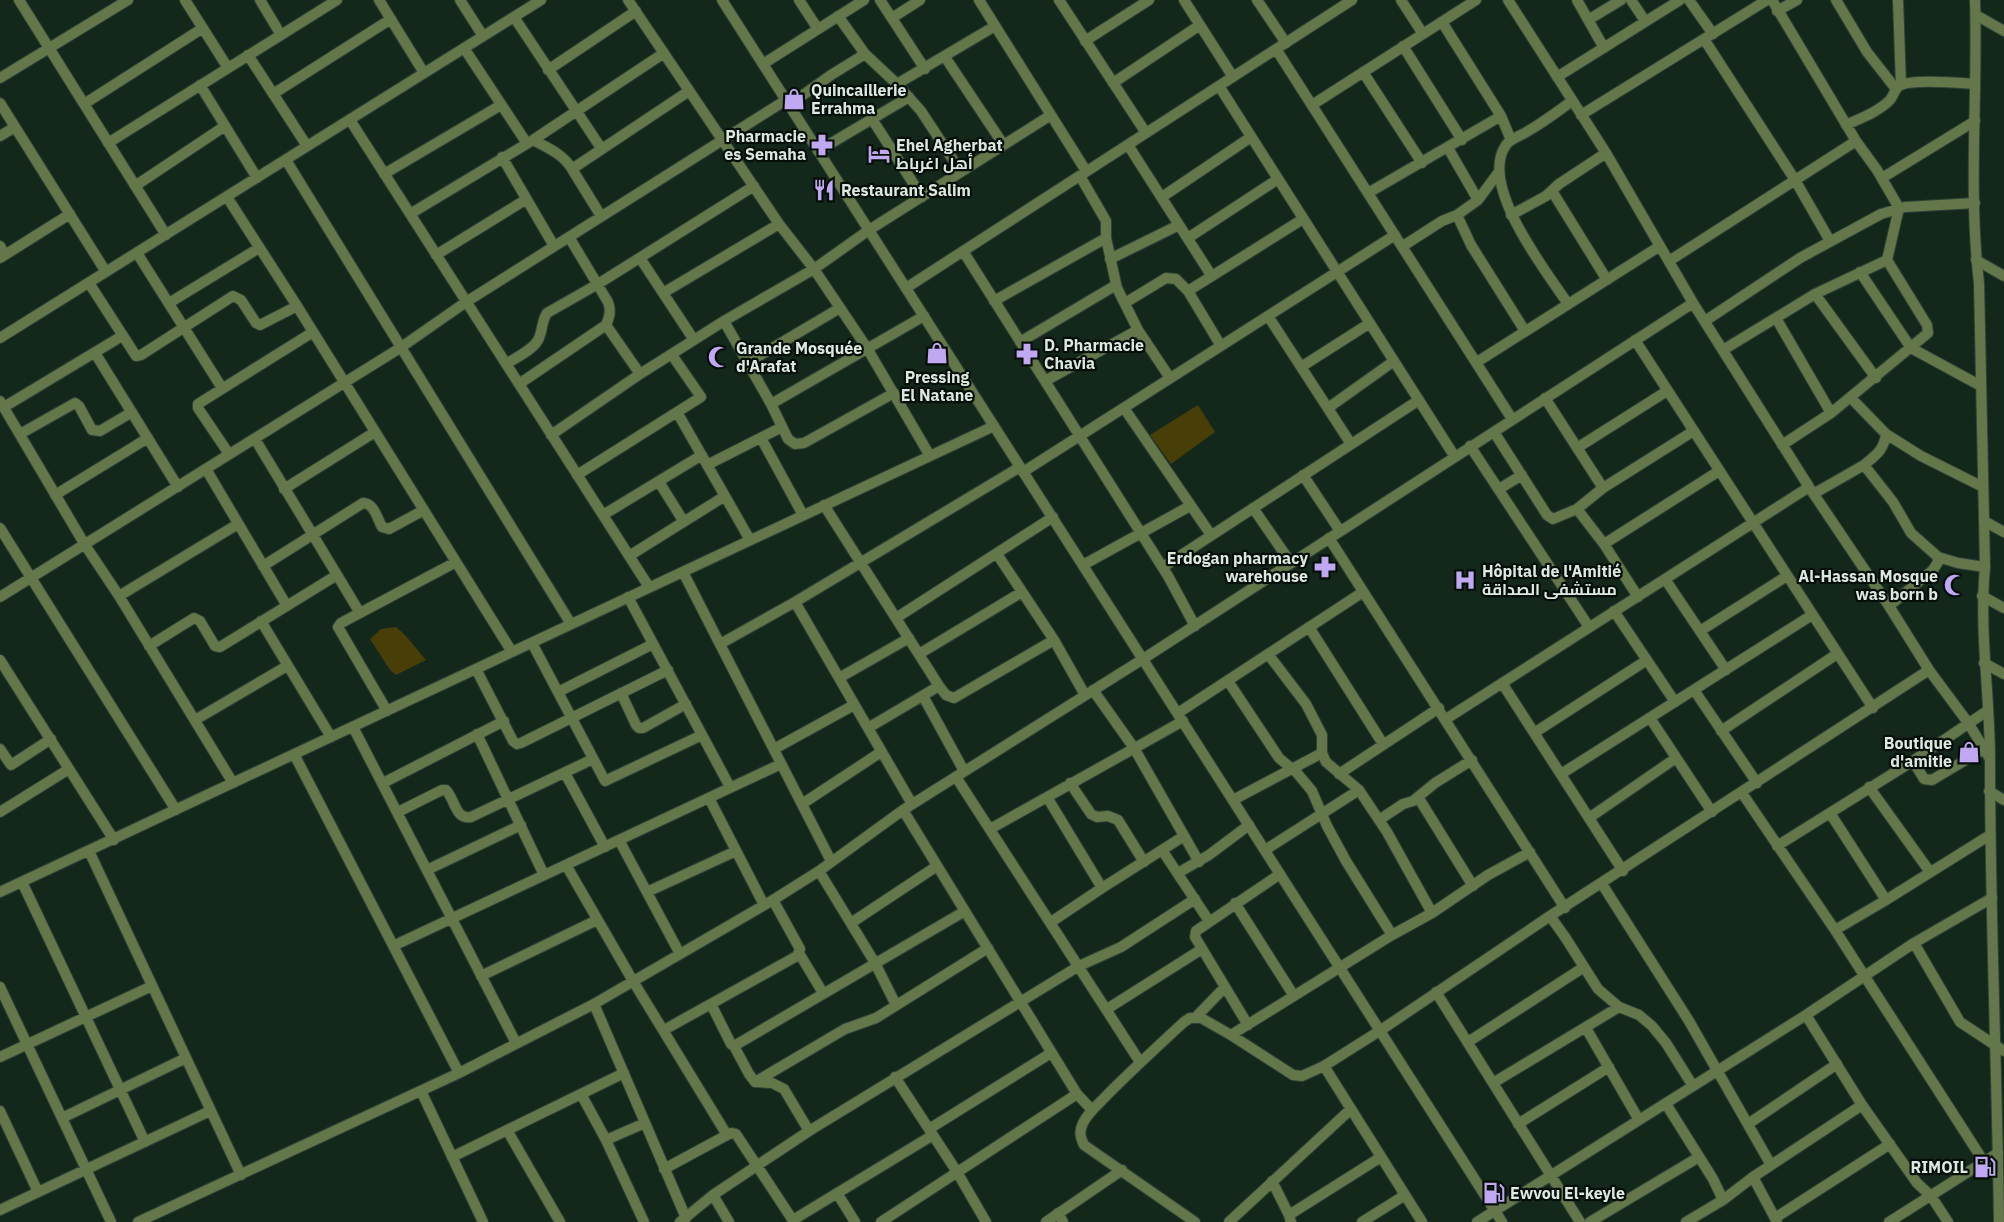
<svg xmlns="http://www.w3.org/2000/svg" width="2004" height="1222" font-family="'IBM Plex Sans',Cairo,sans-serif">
	<rect width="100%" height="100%" fill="#13281b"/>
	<path fill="#483f08" d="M 1198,405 L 1215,432 L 1171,464 L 1150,435 Z
		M 396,627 L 405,635 L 426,660 L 396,675 L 390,670 L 370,639 L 381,629 Z"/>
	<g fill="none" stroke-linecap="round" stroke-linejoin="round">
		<g stroke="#2f4337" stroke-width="12">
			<path id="minor" d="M 19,0 L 166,235
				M 185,0 L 228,68
				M 260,0 L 281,35
				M 379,0 L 424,73
				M 460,0 L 483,36
				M 628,0 L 779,224 L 814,269 L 867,348 L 930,456
				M 799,0 L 818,29
				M 880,0 L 925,69
				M 979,0 L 1086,171
				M 1059,0 L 1146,133
				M 1184,0 L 1233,77
				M 1257,0 L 1286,43
				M 1401,0 L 1423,34
				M 1508,0 L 1606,153 L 1693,303 L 1809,487 L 1889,606 L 1929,670 L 1969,724 L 1990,759
				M 1577,0 L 1604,48
				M 1631,0 L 1645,21
				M 1689,0 L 1713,34
				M 1836,0 L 1867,52 L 1896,89
				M 1898,0 L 1901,85
				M 1777,11 L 1797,0
				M 1976,15 L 2004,31
				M 838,16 L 865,54 L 897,84 L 921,111 L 961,172
				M 514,17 L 601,148
				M 892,18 L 920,0
				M 1588,20 L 1621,0
				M 1442,22 L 1501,116 L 1511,140
				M 1704,39 L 1795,180 L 1830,241
				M 1085,41 L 1149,0
				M 1403,46 L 1462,140
				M 464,48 L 526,142
				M 1276,49 L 1512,419
				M 248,55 L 307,146
				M 945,57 L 1003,144
				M 763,64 L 864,0
				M 548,70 L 636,11
				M 1363,72 L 1422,163
				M 1557,77 L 1680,0
				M 0,78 L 128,0
				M 1113,83 L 1200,25
				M 897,84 L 995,26
				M 200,85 L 257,178
				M 1219,86 L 1455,457
				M 273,94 L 391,19
				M 0,103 L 106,272
				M 84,104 L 203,28
				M 789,105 L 831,75 L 865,54
				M 1312,105 L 1476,0
				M 1581,115 L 1767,0
				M 872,119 L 922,197
				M 350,120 L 649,587
				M 1846,125 C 1861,118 1878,112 1890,100 C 1894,95 1895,87 1901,85 C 1914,79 1959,83 1975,84
				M 0,136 L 15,127
				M 533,140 C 548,148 563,154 572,169
				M 108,143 L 337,0
				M 1128,145 L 1211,275
				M 1448,148 L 1478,200
				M 818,151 L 909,97
				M 502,157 L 554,246
				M 286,160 L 571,624
				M 384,174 L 501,105
				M 1080,176 L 1106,221 L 1106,238 L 1117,288 L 1138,330 L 1170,378
				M 1882,178 L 1975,121
				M 135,186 L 225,126
				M 1552,191 L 1607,280
				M 1368,193 L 1501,116
				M 227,197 L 297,306 L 512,652
				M 1162,197 L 1251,137
				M 410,214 L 533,140 L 664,53
				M 1457,215 L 1471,245 L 1525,331
				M 1511,215 L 1546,196 L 1559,184 L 1606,153
				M 601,216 L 572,169 L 689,91
				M 1188,238 L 1278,179
				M 0,246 L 5,255
				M 1403,246 L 1442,221 L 1457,215 L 1478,200 L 1498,173
				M 963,251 L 1168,576 L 1195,626
				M 137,253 L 222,388
				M 436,255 L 525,200
				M 0,258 L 70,214
				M 640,258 L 694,340
				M 1110,259 L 1179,225
				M 1976,260 L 2004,276
				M 1669,261 L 1856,141 L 1772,0
				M 1860,272 L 1911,348 L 1981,386
				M 89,283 L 136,356 L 141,355 L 233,296 L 241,300 L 256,323 L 260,325 L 297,306
				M 906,288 L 1352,0
				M 663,293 L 779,224
				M 1815,294 L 1876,378
				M 994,301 L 1106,238
				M 169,303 L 259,248
				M 1125,303 L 1166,278 L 1176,279 L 1188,291
				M 1568,304 C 1546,271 1478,185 1506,145 C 1511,138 1521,136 1528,131 C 1544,122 1558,111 1572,101
				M 1268,316 L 1351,444
				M 1776,318 L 1831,413
				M 724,321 L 771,404 L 788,439 L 795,444 L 804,443 L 894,393
				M 1705,321 L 1800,258 L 1881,214 L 1905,207 L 1975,203
				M 606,325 L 640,374 L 724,321 L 814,269 L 869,230 L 1051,115
				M 0,338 L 541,0
				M 1635,340 L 1873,708
				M 1020,342 L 1116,285
				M 1221,346 L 1188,291 L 1303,219
				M 1723,350 L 1815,294 L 1887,260
				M 95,353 L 178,487
				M 1477,362 L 1660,246
				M 747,363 L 840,308
				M 506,364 C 515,358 533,350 538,340 C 543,331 541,322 547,313 L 598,284 L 754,186
				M 1301,367 L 1370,323
				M 1045,381 L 1138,330
				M 519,384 L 606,325 C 610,316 611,310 608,302 L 569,237
				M 1545,398 L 1603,488
				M 1851,398 L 1886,434 C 1884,450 1876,455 1864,465
				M 0,401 L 85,545 L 119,596 L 233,783
				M 771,404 L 924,316
				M 4,407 L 122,336
				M 1124,408 L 1211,535
				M 1328,408 L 1394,361
				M 677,412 L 750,540
				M 1494,432 L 1547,515 L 1553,519 L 1577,509 L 1603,488 L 1692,432
				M 20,434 L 75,403 L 79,406 L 92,430 L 100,431 L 132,412
				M 1886,434 L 1921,456 L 1983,487
				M 551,435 L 640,374
				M 761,438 L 803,515
				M 255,439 L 360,613
				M 1782,445 L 1831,413 L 1928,333 L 1927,325 L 1887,260 L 1899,208 L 1877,170 L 1856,141
				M 1470,446 L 1589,627
				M 1577,448 L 1667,391
				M 229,454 L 198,408 L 198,404 L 313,332
				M 707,465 L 782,427
				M 206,469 L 287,606
				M 1023,472 L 1395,235
				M 577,475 L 701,397 L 672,355
				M 1303,475 L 1340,531
				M 659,482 L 684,522
				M 284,489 L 375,432
				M 1499,489 L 1522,475
				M 1815,493 L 1864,465 L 1893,502 L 1911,533 L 1938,557 L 1958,563 L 1985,567
				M 55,495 L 148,438
				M 824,505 L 939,686 L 946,695 L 954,698 L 1054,640
				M 1253,508 L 1291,563
				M 1577,509 L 1604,544 L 1638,597
				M 603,515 L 702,455
				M 1984,521 L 2004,532
				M 0,528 L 176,810
				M 1329,538 L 1565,908
				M 1604,544 L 1719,471
				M 997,554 L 1054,640 L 1085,695
				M 629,556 L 725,496
				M 1083,565 L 1190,506
				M 263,566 L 363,503 C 374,503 377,518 382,527 L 389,529 L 424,510
				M 1163,567 L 1419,400
				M 683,572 L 831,861
				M 1665,579 L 1726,670
				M 119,596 L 238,524
				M 1982,596 L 2004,608
				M 0,597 L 400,348 L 466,302 L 786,100
				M 628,597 L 730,787
				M 795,602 L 912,804
				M 1889,606 L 1933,570 L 1938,562 L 1938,557
				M 1614,611 L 1675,702
				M 896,618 L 1053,517
				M 261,621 L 331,737
				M 1309,627 L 1383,744
				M 1700,631 L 1787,576
				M 532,643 L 605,781 L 702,735
				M 720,644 L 795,602 L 1020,467
				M 149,646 L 194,618 L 200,621 L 215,646 L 220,647 L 337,575
				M 919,654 L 1022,592
				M 1268,654 L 1306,704 L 1322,735 L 1322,753 L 1326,762 L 1359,790 L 1387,832 L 1432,913
				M 0,660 L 114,840
				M 1984,663 L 2004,674
				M 476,669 L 513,741 L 517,744 L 521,743 L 668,670
				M 839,678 L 909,638
				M 1228,681 L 1279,758 L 1297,773 L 1312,791 L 1327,826 L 1346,861 L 1392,935
				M 1502,683 L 1623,871
				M 1093,690 L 1134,748 L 1199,862
				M 1694,690 L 1757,783
				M 558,692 L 653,644
				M 621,693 L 636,725 L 639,728 L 643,728 L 686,704
				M 923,696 L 964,771
				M 387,711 L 338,627 L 341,623 L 456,562
				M 1178,713 L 1363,592
				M 1650,718 L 1712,812
				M 1446,719 L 1809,487
				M 195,720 L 287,666
				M 353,727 L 516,1043
				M 868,728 L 939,686
				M 1721,731 L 1837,654
				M 1534,733 L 1647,660
				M 477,734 L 544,875
				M 0,749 L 11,765 L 51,739
				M 774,749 L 854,705
				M 294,754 L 459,1073
				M 1913,761 L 1924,779 L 1932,780 L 1984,749
				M 565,773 L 605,847
				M 1339,774 L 1439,708
				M 1561,774 L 1812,615
				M 956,777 L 1140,1062
				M 383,783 L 504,721
				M 1070,783 L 1091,814 L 1097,817 L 1108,816 L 1118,820 L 1144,862
				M 1869,787 L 1930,872
				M 1989,791 L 2004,800
				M 1742,793 L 1835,930 L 1984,1162
				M 1047,797 L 1102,888 L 1051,922
				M 1418,797 L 1473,886
				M 709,798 L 764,905
				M 1233,800 L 1322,753
				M 802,804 L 881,752
				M 903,810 L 1077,1094 L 1092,1110
				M 0,812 L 69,769
				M 398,812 L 442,790 L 446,790 C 455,799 455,820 471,817 L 593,759
				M 1830,813 L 1886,900
				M 1589,818 L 1676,758
				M 1379,820 L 1403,804 L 1413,801 L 1435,783 L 1472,760
				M 990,829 L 1183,721
				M 619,840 L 680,954
				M 1777,846 L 1913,761 L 1987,711
				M 1162,850 L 1209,921
				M 1265,850 L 1359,790
				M 89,851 L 241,1175
				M 566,865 L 633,981 L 727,1135
				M 427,870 L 521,825
				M 819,871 L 875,963 L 896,1005
				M 1178,873 L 1209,855 L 1249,825
				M 22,882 L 145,1142
				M 1602,884 L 1689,1021 L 1771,1165
				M 1102,888 L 1184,836
				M 0,892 L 994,426
				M 647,892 L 736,851
				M 1235,903 L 1294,996
				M 1550,916 L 1565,937 L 1598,989 L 1619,1007 L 1639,1015 L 1652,1026 L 1666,1043 L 1693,1086
				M 851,923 L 937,866
				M 1835,930 L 1886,900 L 1990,835
				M 1914,943 L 1960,1022 L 2004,1051
				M 393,946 L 781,764
				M 799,953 L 823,993
				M 481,976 L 597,920
				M 0,987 L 111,1222
				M 1436,992 L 1580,1222
				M 594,1004 L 686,1218
				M 711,1004 L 731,1044 L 734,1046 L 965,911
				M 1107,1009 L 1202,949
				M 1196,1017 L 1225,987
				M 1248,1025 L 1195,937 L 1196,931 L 1280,874
				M 1586,1028 L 1639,1120
				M 664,1030 L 797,956 L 800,949 L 773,900
				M 1231,1035 L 1392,935 L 1432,913 L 1488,875 L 1530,852
				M 1468,1042 L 1584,967
				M 734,1046 L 749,1074 L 755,1082 L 772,1083 L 784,1089 L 809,1131
				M 0,1057 L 152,986
				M 1324,1066 L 1422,1222
				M 895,1077 L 957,1172 L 986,1222
				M 755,1082 L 845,1029 L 876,1018 L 988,948
				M 1493,1083 L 1619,1007
				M 421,1091 L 483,1222
				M 581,1094 L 606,1140 L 644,1222
				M 1666,1104 L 1713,1179 L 1723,1200
				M 1862,1105 L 1917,1183 L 1931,1196 L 1948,1222
				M 0,1111 L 38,1192
				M 62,1118 L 186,1058
				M 1518,1124 L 1609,1067
				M 1748,1124 L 1837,1064
				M 929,1129 L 1051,1053
				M 507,1130 L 560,1222
				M 606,1140 L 645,1123
				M 452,1157 L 624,1073
				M 664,1169 L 727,1135 L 732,1133 L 736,1134 L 794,1222
				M 1753,1177 L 1777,1222
				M 1272,1181 L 1289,1215 L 1291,1222
				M 837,1193 L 855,1222
				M 713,1195 L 729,1222
				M 0,1210 L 210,1111
				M 1058,1213 L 1063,1222
				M 1289,1215 L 1381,1157
				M 1775,1218 L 1890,1144
				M 793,1220 L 933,1135
				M 138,1222 L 459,1073 L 594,1004 L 773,900 L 819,871 L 903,810 L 1143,659 L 1693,303
				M 680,1222 L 713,1195 L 809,1131 L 1079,966 L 1121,947 L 1195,899
				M 881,1222 L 1077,1094
				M 1046,1222 L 1122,1170
				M 1195,1222 L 1084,1145 C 1080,1137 1079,1131 1083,1123 C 1088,1112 1100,1103 1108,1094 C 1133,1069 1158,1046 1184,1022 L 1190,1018 L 1201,1018 L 1231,1035 L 1293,1075 L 1302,1076 L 1324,1066 L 1381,1030 L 1550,916 L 1929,670
				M 1229,1222 L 1351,1109
				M 1362,1222 L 1405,1195
				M 1477,1222 L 1806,1015 L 1914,943 L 1992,898
				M 1590,1222 L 1699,1157
				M 1686,1222 L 1723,1200 L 1753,1177 L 1862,1105 L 1806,1015
				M 1889,1222 L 1998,1153"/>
		</g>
		<g stroke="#2f4337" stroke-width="12">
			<path id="tertiary" d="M 722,0 L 1502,1222
				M 1975,0 C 1978,94 1968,189 1979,283 L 1985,567 C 1979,632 1990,696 1990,760 C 1990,914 1997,1068 1999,1222"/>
		</g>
		<use href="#minor" stroke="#64774b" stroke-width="10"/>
		<use href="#tertiary" stroke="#64774b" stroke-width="10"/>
	</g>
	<defs>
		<g id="shop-bare" transform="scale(1.725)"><path d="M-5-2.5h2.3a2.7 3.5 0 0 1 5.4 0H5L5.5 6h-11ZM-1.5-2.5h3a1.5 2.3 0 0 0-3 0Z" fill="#c0a8f3" stroke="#060e09" stroke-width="2.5" paint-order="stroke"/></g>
		<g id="pharmacy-bare" transform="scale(1.725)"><path d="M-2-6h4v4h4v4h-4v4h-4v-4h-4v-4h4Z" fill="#c0a8f3" stroke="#060e09" stroke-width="2.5" paint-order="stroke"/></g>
		<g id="hotel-bare" transform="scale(1.725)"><path d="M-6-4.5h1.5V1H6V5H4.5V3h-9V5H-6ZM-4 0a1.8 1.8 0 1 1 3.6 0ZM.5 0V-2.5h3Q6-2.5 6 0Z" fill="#c0a8f3" stroke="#060e09" stroke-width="2.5" paint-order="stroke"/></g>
		<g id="restaurant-bare" transform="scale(1.725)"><path d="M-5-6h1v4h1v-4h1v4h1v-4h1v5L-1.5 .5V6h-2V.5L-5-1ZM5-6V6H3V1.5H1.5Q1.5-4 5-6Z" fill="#c0a8f3" stroke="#060e09" stroke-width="2.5" paint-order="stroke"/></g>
		<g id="mosque-bare" transform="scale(1.725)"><path d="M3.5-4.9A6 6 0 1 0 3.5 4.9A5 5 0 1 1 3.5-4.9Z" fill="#c0a8f3" stroke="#060e09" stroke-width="2.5" paint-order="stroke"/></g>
		<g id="hospital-bare" transform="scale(1.725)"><path d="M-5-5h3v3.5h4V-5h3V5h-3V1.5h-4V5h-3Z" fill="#c0a8f3" stroke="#060e09" stroke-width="2.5" paint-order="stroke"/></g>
		<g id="fuel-bare" transform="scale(1.725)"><path d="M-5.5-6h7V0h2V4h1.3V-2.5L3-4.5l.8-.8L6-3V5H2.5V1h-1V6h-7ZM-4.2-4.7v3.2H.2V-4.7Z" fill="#c0a8f3" stroke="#060e09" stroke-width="2.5" paint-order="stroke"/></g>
	</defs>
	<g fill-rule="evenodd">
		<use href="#shop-bare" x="794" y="99"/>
		<use href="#pharmacy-bare" x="822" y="145"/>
		<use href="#hotel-bare" x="879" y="154"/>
		<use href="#restaurant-bare" x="824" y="190"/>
		<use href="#shop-bare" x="937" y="353"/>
		<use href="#pharmacy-bare" x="1027" y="354"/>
		<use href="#mosque-bare" x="719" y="357"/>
		<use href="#pharmacy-bare" x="1325" y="567"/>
		<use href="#hospital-bare" x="1465" y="580"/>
		<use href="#mosque-bare" x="1955" y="585"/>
		<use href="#shop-bare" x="1969" y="752"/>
		<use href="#fuel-bare" x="1985" y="1167"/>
		<use href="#fuel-bare" x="1494" y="1193"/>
	</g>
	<g text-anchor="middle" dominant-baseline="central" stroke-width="4.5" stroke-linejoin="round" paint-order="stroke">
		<g font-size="16" font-weight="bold" fill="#dce9e0" stroke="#060e09" text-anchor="start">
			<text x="811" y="90">Quincaillerie<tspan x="811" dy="18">Errahma</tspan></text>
			<text x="806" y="136" text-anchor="end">Pharmacie<tspan x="806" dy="18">es Semaha</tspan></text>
			<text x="896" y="145">Ehel Agherbat<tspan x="896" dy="18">أهل اغرباط</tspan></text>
			<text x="841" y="190">Restaurant Salim</text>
			<text x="1044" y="345">D. Pharmacie<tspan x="1044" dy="18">Chavia</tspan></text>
			<text x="736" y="348">Grande Mosquée<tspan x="736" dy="18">d'Arafat</tspan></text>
			<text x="937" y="377" text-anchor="middle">Pressing<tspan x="937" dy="18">El Natane</tspan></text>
			<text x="1308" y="558" text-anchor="end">Erdogan pharmacy<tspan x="1308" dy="18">warehouse</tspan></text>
			<text x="1482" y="571">Hôpital de l'Amitié<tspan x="1482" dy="18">مستشفى الصداقة</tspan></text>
			<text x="1938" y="576" text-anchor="end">Al-Hassan Mosque<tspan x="1938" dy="18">was born b</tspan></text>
			<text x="1952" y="743" text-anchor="end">Boutique<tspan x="1952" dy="18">d'amitie</tspan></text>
			<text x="1968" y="1167" text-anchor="end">RIMOIL</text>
			<text x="1510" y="1193">Ewvou El-keyle</text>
		</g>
	</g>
</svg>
